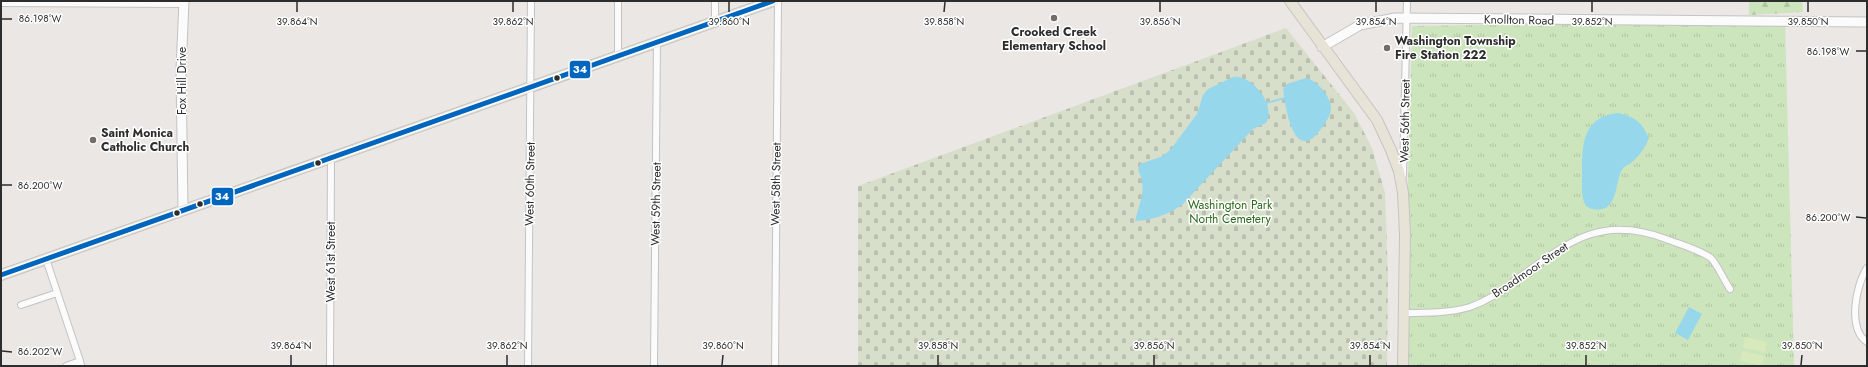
<svg xmlns="http://www.w3.org/2000/svg" width="1868" height="367" font-family="Jost,sans-serif">
	<defs>
		<pattern id="grass-tufts" width="24" height="20" patternUnits="userSpaceOnUse"><rect width="24" height="20" fill="#cde5bd"/><path d="M3 7l-1-3M5 7V3M7 7l1-3M15 17l-1-3M17 17v-4M19 17l1-3" fill="none" stroke="#b0c5a3"/></pattern>
		<pattern id="forest-firs" width="22" height="20" patternUnits="userSpaceOnUse"><rect width="22" height="20" fill="#cde5bd"/><path d="M5 1l3.5 6h-7zM16 11l3.5 6h-7z" fill="#b0c5a3"/></pattern>
		<pattern id="cemetery-stones" width="16" height="16" patternUnits="userSpaceOnUse"><rect width="16" height="16" fill="#d7dfcb"/><path d="M2 7V4a2 2 0 0 1 4 0v3zM10 15v-3a2 2 0 0 1 4 0v3z" fill="#b9c0af"/></pattern>
	</defs>
	<rect width="100%" height="100%" fill="#eae7e4"/>
	<path fill="url(#grass-tufts)" d="M 1785,20 L 1794,366 L 1403,366 L 1412,26 Z"/>
	<path fill="url(#forest-firs)" d="M 1749,1 L 1802,1 L 1803,12 L 1749,15 Z"/>
	<path fill="url(#cemetery-stones)" d="M 1286,28 L 1354,113 L 1372,148 L 1385,193 L 1388,278 L 1387,366 L 858,366 L 858,186 Z"/>
	<path fill="#d8e9bb" d="M 1745,337 L 1767,342 L 1765,352 L 1743,348 Z
		M 1742,351 L 1764,356 L 1762,366 L 1740,361 Z"/>
	<path fill="#97d7eb" d="M 1233,77 C 1252,74 1277,106 1266,123 L 1253,129 L 1183,204 C 1168,215 1153,220 1135,221 C 1139,203 1148,189 1138,170 L 1140,164 L 1163,156 L 1171,149 L 1197,114 L 1203,95 L 1208,89 Z
		M 1306,78 C 1317,80 1332,97 1331,110 C 1330,118 1322,128 1317,134 C 1292,161 1285,103 1283,89 L 1287,84 Z
		M 1619,113 C 1637,118 1641,122 1649,138 C 1645,148 1639,156 1631,163 C 1629,164 1625,166 1623,168 C 1616,178 1618,199 1607,207 C 1601,211 1589,211 1585,204 C 1581,197 1582,185 1582,177 C 1582,147 1581,116 1619,113 Z
		M 1689,307 L 1702,314 L 1688,340 L 1675,333 Z"/>
	<g fill="none" stroke-linecap="round" stroke-linejoin="round">
		<path stroke="#97d7eb" stroke-width="2" d="M 1266,103 L 1285,98"/>
		<g stroke="#c4c3c4" stroke-width="8">
			<path id="street" d="M 1,3 L 184,4
				M 715,22 L 715,1
				M 618,57 L 618,1
				M 1403,175 L 1407,1
				M 46,259 L 80,361
				M 1867,268 C 1856,285 1847,328 1867,342
				M 21,305 L 57,293
				M 1404,313 C 1426,313 1450,313 1470,307 C 1487,301 1504,290 1517,279 C 1568,242 1601,214 1666,239 C 1679,244 1700,250 1711,258 C 1717,264 1725,282 1730,289
				M 66,366 L 80,361 L 81,366
				M 330,366 L 331,158
				M 528,366 L 531,1
				M 654,366 L 657,43
				M 775,366 L 778,1"/>
		</g>
		<g stroke="#c4c3c4" stroke-width="11">
			<path id="secondary" d="M 1322,47 L 1360,25 L 1395,18 L 1867,22
				M 183,210 L 181,70 L 184,1"/>
		</g>
		<g stroke="#c6c4c3" stroke-width="12">
			<path id="primary" d="M 1290,1 L 1377,120 L 1391,150 L 1399,171 L 1403,193 L 1405,235 L 1403,366
				M 1,275 L 773,1"/>
		</g>
		<use href="#street" stroke="#fcfbfb" stroke-width="6"/>
		<use href="#secondary" stroke="#fcfbfb" stroke-width="9"/>
		<use href="#primary" stroke="#e7e3d6" stroke-width="10"/>
		<g stroke="#fff" stroke-width="8">
			<path id="bus-1" d="M 1,275 L 773,1"/>
		</g>
		<use href="#bus-1" stroke="#0065bd" stroke-width="5"/>
	</g>
	<path fill="none" stroke="#2d2d2d" stroke-width="1.5" d="M 297,12 L 297,2M 513,12 L 513,2M 729,12 L 729,2M 944,12 L 945,2M 1160,12 L 1160,2M 1376,12 L 1376,2M 1592,12 L 1592,2M 1808,12 L 1808,2M 2,19 L 12,19M 1856,51 L 1866,51M 2,185 L 12,185M 1856,217 L 1866,218M 2,351 L 12,352M 291,365 L 291,355M 507,365 L 507,355M 722,365 L 723,355M 938,365 L 938,355M 1154,365 L 1154,355M 1370,365 L 1370,355M 1586,365 L 1586,355M 1801,365 L 1802,355"/>
	<g fill="#6f6e6d" stroke="#fff" stroke-width="1.5">
		<circle cx="1054" cy="18" r="4"/>
		<circle cx="1387" cy="48" r="4"/>
		<circle cx="93" cy="140" r="4"/>
	</g>
	<g fill="#2d2d2d" stroke="#fff" stroke-width="1.5">
		<circle cx="557" cy="78" r="3.5"/>
		<circle cx="318" cy="163" r="3.5"/>
		<circle cx="200" cy="204" r="3.5"/>
		<circle cx="177" cy="213" r="3.5"/>
	</g>
	<g text-anchor="middle" dominant-baseline="central" stroke-width="3" stroke-linejoin="round" paint-order="stroke">
		<g font-size="12" fill="#2d2d2d" stroke="#fff">
			<text transform="translate(1519 20) rotate(1)">Knollton Road</text>
			<text transform="translate(182 81) rotate(-90)">Fox Hill Drive</text>
			<text transform="translate(1405 121) rotate(-89)">West 56th Street</text>
			<text transform="translate(530 184) rotate(-89)">West 60th Street</text>
			<text transform="translate(776 184) rotate(-89)">West 58th Street</text>
			<text transform="translate(656 204) rotate(-89)">West 59th Street</text>
			<text transform="translate(331 262) rotate(-90)">West 61st Street</text>
			<text transform="translate(1530 270) rotate(-34)">Broadmoor Street</text>
		</g>
		<g font-size="12" font-weight="bold" fill="#2d2d2d" stroke="#fff" text-anchor="start">
			<text x="1054" y="32" text-anchor="middle">Crooked Creek<tspan x="1054" dy="14">Elementary School</tspan></text>
			<text x="1395" y="41">Washington Township<tspan x="1395" dy="14">Fire Station 222</tspan></text>
			<text x="101" y="133">Saint Monica<tspan x="101" dy="14">Catholic Church</tspan></text>
		</g>
		<g font-size="12" fill="#2d6b1c" stroke="#fff">
			<text x="1230" y="205">Washington Park<tspan x="1230" dy="14">North Cemetery</tspan></text>
		</g>
	</g>
	<g font-size="10" text-anchor="middle" fill="#2d2d2d" stroke="#fff" stroke-width="3" stroke-linejoin="round" paint-order="stroke">
		<text x="40" y="22">86.198°W</text>
		<text x="1160" y="25">39.856°N</text>
		<text x="297" y="25">39.864°N</text>
		<text x="513" y="25">39.862°N</text>
		<text x="729" y="25">39.860°N</text>
		<text x="944" y="25">39.858°N</text>
		<text x="1376" y="25">39.854°N</text>
		<text x="1592" y="25">39.852°N</text>
		<text x="1808" y="25">39.850°N</text>
		<text x="1828" y="55">86.198°W</text>
		<text x="40" y="189">86.200°W</text>
		<text x="1828" y="221">86.200°W</text>
		<text x="291" y="349">39.864°N</text>
		<text x="507" y="349">39.862°N</text>
		<text x="723" y="349">39.860°N</text>
		<text x="938" y="349">39.858°N</text>
		<text x="1154" y="349">39.856°N</text>
		<text x="1370" y="349">39.854°N</text>
		<text x="1586" y="349">39.852°N</text>
		<text x="1802" y="349">39.850°N</text>
		<text x="40" y="355">86.202°W</text>
	</g>
	<g stroke="#fff" stroke-width="1.5">
		<rect x="569" y="60" width="22" height="19" rx="4" fill="#0065bd"/>
		<rect x="211" y="187" width="23" height="19" rx="4" fill="#0065bd"/>
	</g>
	<g font-size="11" text-anchor="middle" font-weight="bold" fill="#fff">
		<text x="580" y="73">34</text>
		<text x="222" y="200">34</text>
	</g>
	<rect width="1868" height="367" fill="none" stroke="#2d2d2d" stroke-width="4"/>
</svg>
